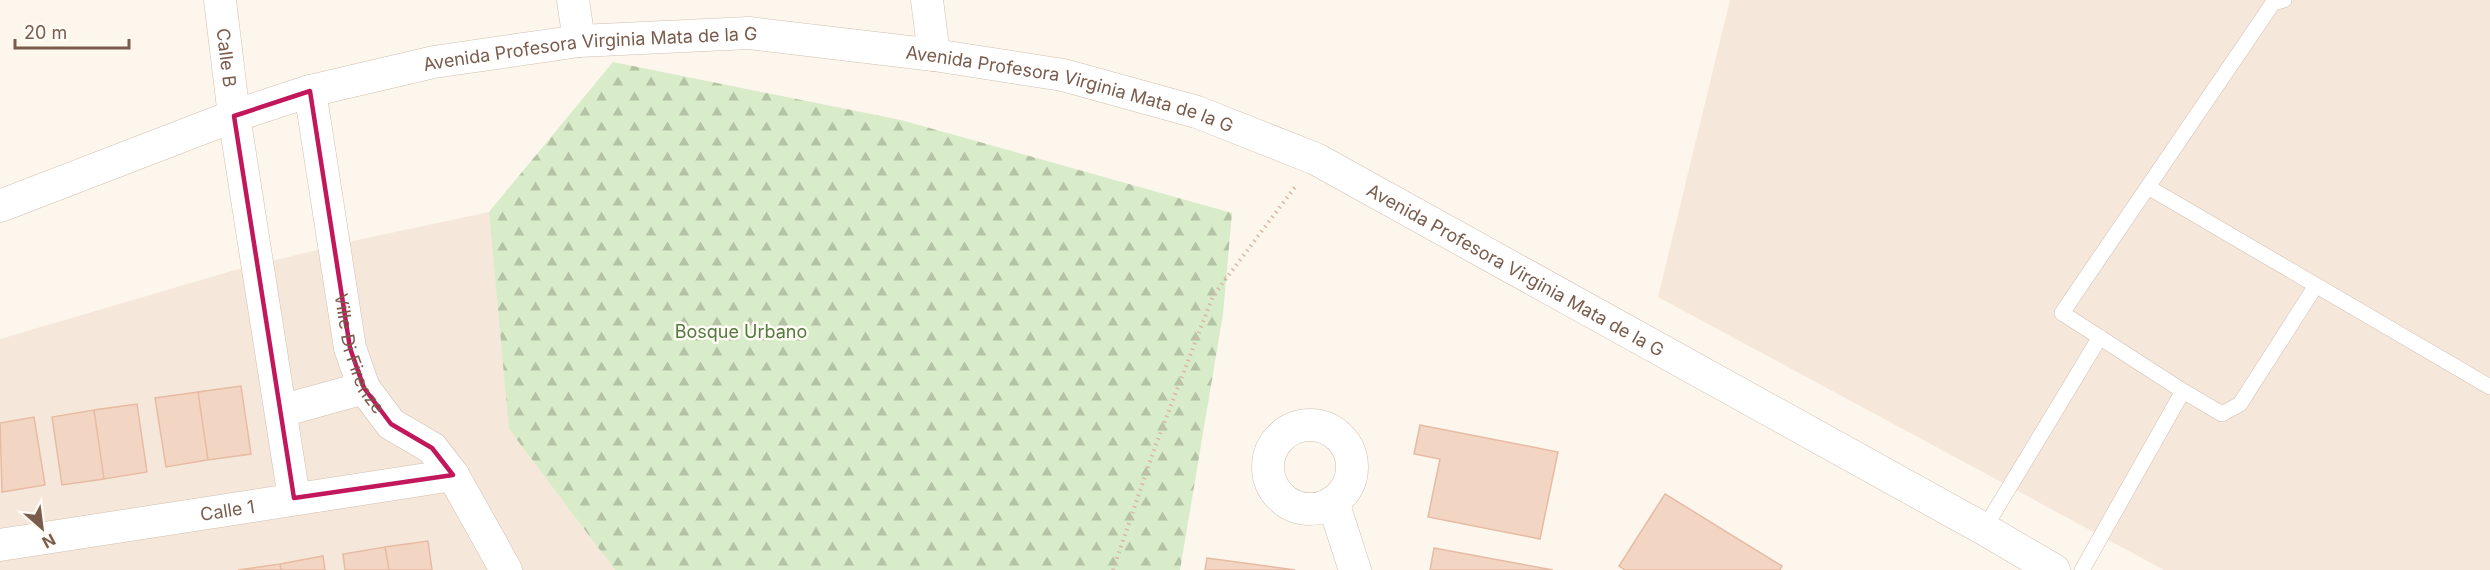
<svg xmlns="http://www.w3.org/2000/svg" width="2490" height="570" font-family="Inter,sans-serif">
	<defs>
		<pattern id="forest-firs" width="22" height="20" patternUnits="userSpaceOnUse" patternTransform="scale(1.5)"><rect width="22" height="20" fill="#d8ecc9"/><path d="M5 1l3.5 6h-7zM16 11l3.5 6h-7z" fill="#b4c2a5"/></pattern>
	</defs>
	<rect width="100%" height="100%" fill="#fdf6ec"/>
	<path fill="#f5e8da" d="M 1730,0 L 2490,0 L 2490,570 L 2164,570 L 1658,297 Z
		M 489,212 L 510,429 L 615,570 L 0,570 L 0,339 L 235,270 L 362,239 Z"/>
	<path fill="url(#forest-firs)" d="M 613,62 L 901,120 L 1232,213 L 1223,314 L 1180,570 L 615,570 L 509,429 L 489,212 Z"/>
	<path fill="#f3d5c3" stroke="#e6bba3" stroke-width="1.5" d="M 241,386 L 251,454 L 208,460 L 198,392 Z
		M 198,392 L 208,460 L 166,467 L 155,398 Z
		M 137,404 L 147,472 L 104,479 L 94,410 Z
		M 94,410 L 104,479 L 62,485 L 52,417 Z
		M 34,417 L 45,485 L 2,492 L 0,423 Z
		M 1420,425 L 1558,452 L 1540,539 L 1428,517 L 1440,459 L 1414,454 Z
		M 1665,494 L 1782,566 L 1780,570 L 1625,570 L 1619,566 Z
		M 428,541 L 432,570 L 389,570 L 385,547 Z
		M 385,547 L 389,570 L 345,570 L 343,554 Z
		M 1434,548 L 1553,570 L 1430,570 Z
		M 323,556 L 325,570 L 281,570 L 280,564 Z
		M 1207,558 L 1295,570 L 1205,570 Z
		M 280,564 L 281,570 L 238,570 Z"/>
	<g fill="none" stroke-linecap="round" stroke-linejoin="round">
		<g stroke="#d1beb0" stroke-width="16">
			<path id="lane" d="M 2284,0 L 2273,3 L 2062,313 L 2183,391 L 2222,414 L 2240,404 L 2315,287
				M 2148,187 L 2490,387
				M 1984,529 L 2100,337
				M 2082,570 L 2183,391"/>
		</g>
		<g stroke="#d1beb0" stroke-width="33">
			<g id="street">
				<path id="s1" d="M 220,0 L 234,116 L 294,498"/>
				<path d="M 573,0 L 579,41"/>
				<path d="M 927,0 L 934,55"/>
				<path id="s2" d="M 310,91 L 350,348 L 364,388 L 391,424 L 432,448 L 453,475 L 506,570"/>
				<path id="s3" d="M 0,206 L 234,116 L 310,91 L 434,62 L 579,41 L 749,33 L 934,55 L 1063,75 L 1197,112 L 1316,159 L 1984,529 L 2054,570"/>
				<path d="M 281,411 L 364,388"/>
				<circle cx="1310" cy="467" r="42"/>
				<path d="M 1333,502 L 1355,570"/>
				<path id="s4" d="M 0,545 L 453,475"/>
			</g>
		</g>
		<path stroke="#d9b8a5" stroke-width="4" stroke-dasharray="1.5 4.5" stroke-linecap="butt" d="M 1113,570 L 1155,447 L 1213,296 L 1295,187"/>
		<use href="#lane" stroke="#fff" stroke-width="15"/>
		<use href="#street" stroke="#fff" stroke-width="32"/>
	</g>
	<path fill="none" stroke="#c2185b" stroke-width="4.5" stroke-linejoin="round" d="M 310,91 L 350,348 L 364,388 L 391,424 L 432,448 L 453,475 L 294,498 L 234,116 Z"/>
	<g text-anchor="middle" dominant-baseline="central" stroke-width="5" stroke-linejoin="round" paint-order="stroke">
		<g font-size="18" fill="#7a5c4d" stroke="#fffaf3">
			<text stroke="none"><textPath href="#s3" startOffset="615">Avenida Profesora Virginia Mata de la G</textPath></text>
			<text stroke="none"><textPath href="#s1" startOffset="58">Calle B</textPath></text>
			<text stroke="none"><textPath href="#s3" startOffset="1101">Avenida Profesora Virginia Mata de la G</textPath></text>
			<text stroke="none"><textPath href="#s3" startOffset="1587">Avenida Profesora Virginia Mata de la G</textPath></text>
			<text stroke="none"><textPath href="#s2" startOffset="268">Ville Di Firenze</textPath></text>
			<text stroke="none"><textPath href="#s4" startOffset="230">Calle 1</textPath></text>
		</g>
		<g font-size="18" fill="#537a41" stroke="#fffaf3">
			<text x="741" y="331">Bosque Urbano</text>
		</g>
	</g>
	<g transform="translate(42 528) rotate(152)" stroke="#fffaf3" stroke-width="4.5" paint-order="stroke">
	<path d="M0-4.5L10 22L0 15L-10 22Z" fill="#7a5c4d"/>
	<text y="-9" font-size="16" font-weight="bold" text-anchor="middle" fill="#7a5c4d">N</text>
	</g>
	<path d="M15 39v9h114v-9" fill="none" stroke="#7a5c4d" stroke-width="3"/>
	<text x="24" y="39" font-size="18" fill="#7a5c4d" stroke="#fffaf3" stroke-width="4.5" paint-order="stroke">20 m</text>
</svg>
